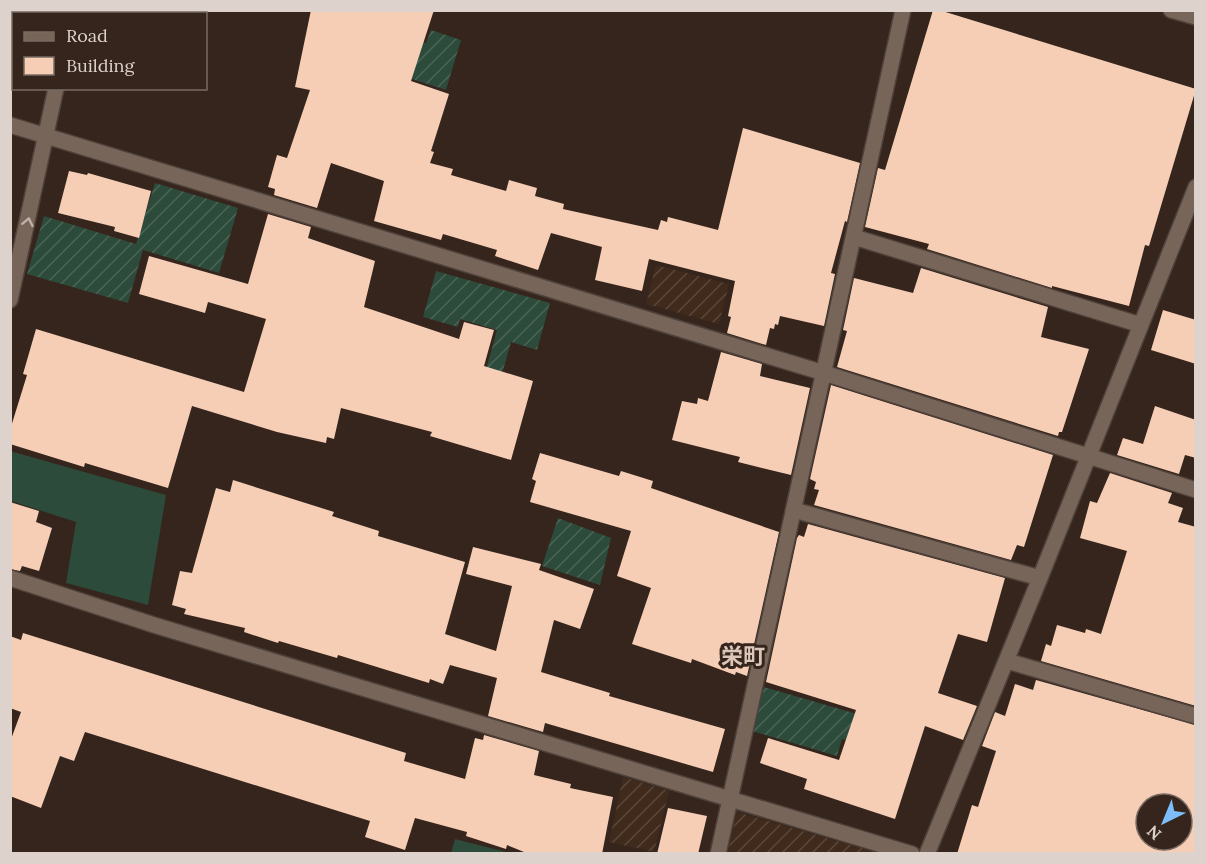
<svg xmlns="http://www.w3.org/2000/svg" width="1206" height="864" font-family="Lora,'Noto Sans JP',serif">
	<defs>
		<pattern id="industrial-furrows" width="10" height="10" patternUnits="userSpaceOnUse" patternTransform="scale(1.5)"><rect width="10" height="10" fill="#3f2a1c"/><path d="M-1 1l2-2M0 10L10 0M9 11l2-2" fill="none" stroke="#5a483c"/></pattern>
		<pattern id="garden-furrows" width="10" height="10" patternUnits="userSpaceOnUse" patternTransform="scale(1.5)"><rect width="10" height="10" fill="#2c4b3b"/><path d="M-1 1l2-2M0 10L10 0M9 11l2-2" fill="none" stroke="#4a6456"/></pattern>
	</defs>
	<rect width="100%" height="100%" fill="#35251c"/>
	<path fill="url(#industrial-furrows)" d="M 656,265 L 729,284 L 719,324 L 646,304 Z
		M 623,777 L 669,791 L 654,852 L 609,842 Z
		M 737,812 L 878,853 L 728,853 Z"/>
	<path fill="#2c4b3b" d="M 10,451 L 166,495 L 148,605 L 66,583 L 76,522 L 11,501 Z
		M 455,839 L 510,853 L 451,853 Z"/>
	<path fill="url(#garden-furrows)" d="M 431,30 L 461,40 L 446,90 L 409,78 L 401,36 L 426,43 Z
		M 155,183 L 238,208 L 219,273 L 143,250 L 128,303 L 27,274 L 44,216 L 136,244 Z
		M 436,271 L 550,303 L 537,350 L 511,342 L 500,381 L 484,377 L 497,330 L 460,319 L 458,327 L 423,317 Z
		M 558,518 L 611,538 L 600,585 L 542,566 Z
		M 764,687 L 864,716 L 856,743 L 842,739 L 837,756 L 752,731 Z"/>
	<path fill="#f6ceb6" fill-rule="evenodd" d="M 311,10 L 434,10 L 411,81 L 449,94 L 431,151 L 434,152 L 430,163 L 453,169 L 451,175 L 506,191 L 509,180 L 537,188 L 535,196 L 564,204 L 563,209 L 658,230 L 661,220 L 667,222 L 668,217 L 718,230 L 743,128 L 860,163 L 847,222 L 845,221 L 831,273 L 835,274 L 824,326 L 780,316 L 778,325 L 775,324 L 774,329 L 770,328 L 766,345 L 727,333 L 731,317 L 728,316 L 735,281 L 649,259 L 642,291 L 595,280 L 602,247 L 551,233 L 538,270 L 495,256 L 497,250 L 443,234 L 441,240 L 374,221 L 384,181 L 331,163 L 317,208 L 274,195 L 275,189 L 268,187 L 277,155 L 287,158 L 310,90 L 295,87 Z
		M 933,10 L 939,10 L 1196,89 L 1149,246 L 1145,245 L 1129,306 L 1052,286 L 1052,288 L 927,249 L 929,244 L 865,227 L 878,168 L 885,170 Z
		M 69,171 L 87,175 L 88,173 L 151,191 L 139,238 L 114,231 L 115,227 L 58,213 Z
		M 268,214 L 311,227 L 308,238 L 375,261 L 364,307 L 459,339 L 464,322 L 494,330 L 484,366 L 533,381 L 511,460 L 430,436 L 432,432 L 341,408 L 334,439 L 327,437 L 326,443 L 277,432 L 192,406 L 168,488 L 85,463 L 84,467 L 10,444 L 10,430 L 27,375 L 23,374 L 36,329 L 244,392 L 266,319 L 208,302 L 205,313 L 139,294 L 149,256 L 248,284 Z
		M 921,268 L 1048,307 L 1041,337 L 1089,349 L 1062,432 L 1059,432 L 1058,436 L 837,367 L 847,331 L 843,330 L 854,278 L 913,293 Z
		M 1163,310 L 1196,320 L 1196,364 L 1151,350 Z
		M 721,352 L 762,364 L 760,376 L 810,388 L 791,475 L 738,462 L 740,457 L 672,440 L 682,401 L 697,404 L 698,398 L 708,401 Z
		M 831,385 L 1053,455 L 1024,547 L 1017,545 L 1011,560 L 814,505 L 819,490 L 814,489 L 816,482 L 810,479 Z
		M 1155,406 L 1196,420 L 1196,458 L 1185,455 L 1179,474 L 1117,455 L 1123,438 L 1143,444 Z
		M 540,453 L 619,476 L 621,471 L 653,481 L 651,488 L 779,532 L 747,676 L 736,672 L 735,675 L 692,659 L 691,663 L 632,644 L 651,588 L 617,576 L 631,531 L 530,502 L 536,481 L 532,479 Z
		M 1110,473 L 1172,493 L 1168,503 L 1183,508 L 1178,522 L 1196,527 L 1196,706 L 1041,661 L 1046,644 L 1051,646 L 1057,625 L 1085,633 L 1086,629 L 1101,634 L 1127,551 L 1080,538 L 1090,501 L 1097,503 Z
		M 233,480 L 334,512 L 332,516 L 379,531 L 378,536 L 465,562 L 445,634 L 496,651 L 512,586 L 466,574 L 473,547 L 541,564 L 539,570 L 594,589 L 580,629 L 554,620 L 541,672 L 610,693 L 609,696 L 725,729 L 713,772 L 545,723 L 543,732 L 488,716 L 497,678 L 450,665 L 443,684 L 430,679 L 429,683 L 338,655 L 337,658 L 279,641 L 278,643 L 244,632 L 245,628 L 184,614 L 186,609 L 172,605 L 180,571 L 192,573 L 216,488 L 230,492 Z
		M 10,502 L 39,511 L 36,522 L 52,528 L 39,571 L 22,566 L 20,571 L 10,569 Z
		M 808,524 L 1005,578 L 987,642 L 958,634 L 938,693 L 977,706 L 963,740 L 925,726 L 895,819 L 804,789 L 807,779 L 760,763 L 768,738 L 839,760 L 856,710 L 766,682 L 797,538 L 799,535 L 804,537 Z
		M 23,633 L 406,753 L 404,761 L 465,779 L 475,738 L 483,740 L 484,735 L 539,751 L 534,775 L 571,784 L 570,788 L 613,797 L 602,854 L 529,854 L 507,845 L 506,849 L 466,836 L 467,832 L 415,818 L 405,850 L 365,837 L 370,821 L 85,732 L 74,761 L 60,756 L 41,808 L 10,796 L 10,742 L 21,712 L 10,708 L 10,636 L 21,640 Z
		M 1036,680 L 1196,725 L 1196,854 L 957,854 L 972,805 L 978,807 L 996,751 L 982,746 L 995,712 L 1005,716 L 1015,684 L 1033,690 ZM 1146,804 L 1182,804 L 1182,840 L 1146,840 Z
		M 668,808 L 707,816 L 698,854 L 657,854 Z"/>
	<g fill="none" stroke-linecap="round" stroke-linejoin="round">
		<g stroke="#4e4139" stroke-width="18">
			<path id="minor" d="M 1171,10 L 1196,17
				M 71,14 L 72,10
				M 10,125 L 824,373 L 1196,490
				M 854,237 L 1141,325
				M 10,300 L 56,88
				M 794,510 L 1040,578
				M 10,578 L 154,625 L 912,854
				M 1007,661 L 1196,716
				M 718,854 L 903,10
				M 927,854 L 1040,578 L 1196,187"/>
		</g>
		<use href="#minor" stroke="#77655a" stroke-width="15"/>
	</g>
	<defs><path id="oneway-chevron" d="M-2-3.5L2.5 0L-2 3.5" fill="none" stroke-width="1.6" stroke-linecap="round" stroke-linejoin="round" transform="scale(1.5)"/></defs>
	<use stroke="#beb2aa" href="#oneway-chevron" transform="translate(28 222) rotate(-78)"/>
	<g text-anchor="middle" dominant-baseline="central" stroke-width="6" stroke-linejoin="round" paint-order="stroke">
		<g font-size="22" font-weight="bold" fill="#dbc6b9" stroke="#35251c">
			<text x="743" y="656">栄町</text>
		</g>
	</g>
	<rect width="1206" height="864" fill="none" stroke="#ddd3cc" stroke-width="24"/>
	<rect x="12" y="12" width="195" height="78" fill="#35251c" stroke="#786b62" stroke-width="1.5"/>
	<rect x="24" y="32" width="30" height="9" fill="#77655a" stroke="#786b62" stroke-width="1.5"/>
	<text x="66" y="42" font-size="18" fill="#ddd3cc">Road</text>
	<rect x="24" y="57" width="30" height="18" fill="#f6ceb6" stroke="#786b62" stroke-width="1.5"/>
	<text x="66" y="72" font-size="18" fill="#ddd3cc">Building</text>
	<g transform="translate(1164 822) rotate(223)"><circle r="28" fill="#35251c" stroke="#786b62" stroke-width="1.5"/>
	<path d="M0-4.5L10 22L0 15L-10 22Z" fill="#7dbef9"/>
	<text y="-9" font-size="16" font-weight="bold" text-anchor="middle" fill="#ddd3cc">N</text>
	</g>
</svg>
